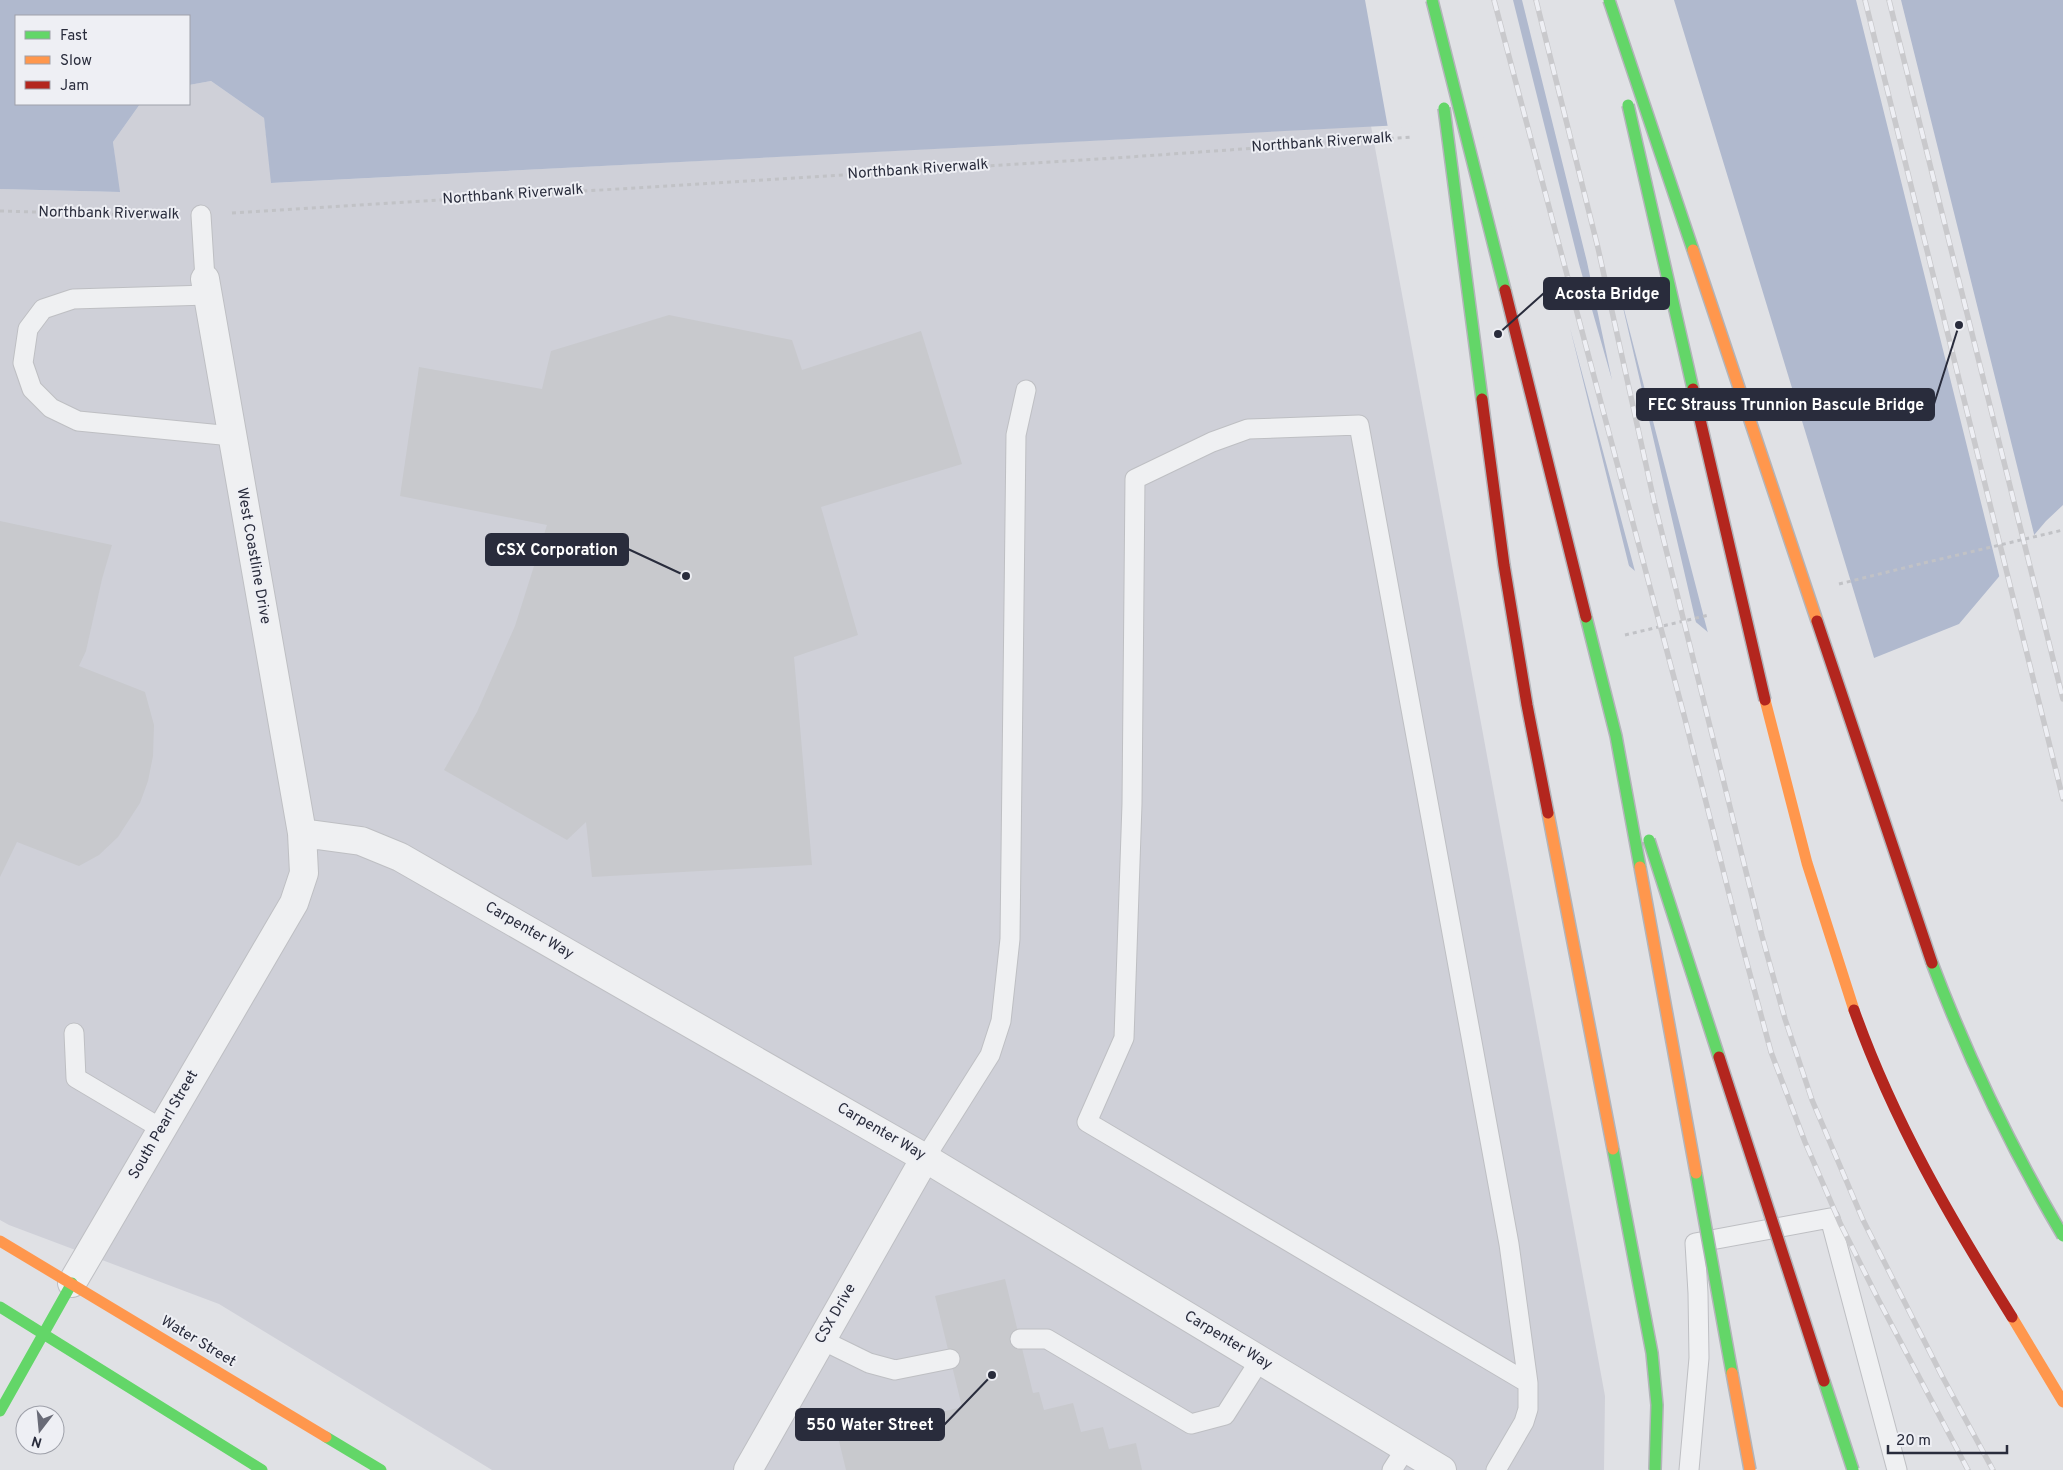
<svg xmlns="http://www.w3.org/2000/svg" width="2063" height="1470" font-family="Overpass,sans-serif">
	<rect width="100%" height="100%" fill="#e0e1e5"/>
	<path fill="#cfd0d8" d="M 211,81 L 264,118 L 272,183 L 1371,126 L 1605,1396 L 1604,1470 L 492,1470 L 219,1304 L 9,1225 L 0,1220 L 0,189 L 119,192 L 113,142 L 140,104 L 189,104 L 189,85 Z"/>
	<path fill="#b0b9ce" d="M 0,0 L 2063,0 L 2063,505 L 2046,521 L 1959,624 L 1874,658 L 1795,658 L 1716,639 L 1616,555 L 1481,121 L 271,183 L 264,118 L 211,81 L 189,85 L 189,16 L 16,16 L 16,104 L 140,104 L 113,142 L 120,192 L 0,189 Z"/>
	<path fill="#e0e1e5" d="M 1365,0 L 1513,0 L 1579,264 L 1612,380 L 1587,262 L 1522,0 L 1674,0 L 1875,661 L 1795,661 L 1715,641 L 1709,637 L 1618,286 L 1697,627 L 1636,575 L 1570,328 L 1630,570 L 1614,556 L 1479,123 L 1388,128 Z
		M 1856,0 L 1901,0 L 2035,538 L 2000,579 Z"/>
	<path fill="#c8c9cd" d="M 669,315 L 792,340 L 802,370 L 921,331 L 962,464 L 821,507 L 858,635 L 794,657 L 812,865 L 592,877 L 586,822 L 567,840 L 444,770 L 477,712 L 515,626 L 547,525 L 400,496 L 419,367 L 542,389 L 551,351 Z
		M 0,521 L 112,545 L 102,579 L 86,651 L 79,666 L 145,692 L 154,725 L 153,756 L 148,781 L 140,803 L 118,837 L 99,855 L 79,866 L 17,842 L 0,877 Z
		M 1005,1279 L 1033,1393 L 1039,1392 L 1044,1410 L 1073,1403 L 1081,1432 L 1103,1427 L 1109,1449 L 1136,1443 L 1142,1470 L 846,1470 L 838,1437 L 962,1407 L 935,1296 Z"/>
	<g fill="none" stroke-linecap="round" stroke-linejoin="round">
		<g stroke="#bebfc3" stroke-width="21">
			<path id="lane" d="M 201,215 L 205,279
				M 208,295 L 73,299 L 43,309 L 28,329 L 23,363 L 32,389 L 51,408 L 78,421 L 232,436
				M 74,1033 L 76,1078 L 162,1129
				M 925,1158 L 990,1055 L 1001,1021 L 1010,939 L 1016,435 L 1026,390
				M 1020,1339 L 1047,1339 L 1191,1424 L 1225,1415 L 1260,1360
				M 822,1340 L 869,1363 L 895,1370 L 950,1359
				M 1392,1470 L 1406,1448
				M 1496,1470 L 1524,1422 L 1528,1409 L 1528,1383 L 1509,1244 L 1359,425 L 1248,429 L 1212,442 L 1135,479 L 1132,804 L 1124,1038 L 1087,1122 L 1528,1383
				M 1689,1470 L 1699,1358 L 1698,1293 L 1695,1243 L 1830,1218 L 1897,1470"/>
		</g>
		<g stroke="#bebfc3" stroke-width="30">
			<path id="street" d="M 302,833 L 361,841 L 400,857 L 925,1158 L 1442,1470
				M 72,1283 L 294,903 L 304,873 L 302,833 L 205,279
				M 748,1470 L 925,1158"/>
		</g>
		<path stroke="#c1c2c6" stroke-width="3" stroke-dasharray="4 4" stroke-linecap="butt" d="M 0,211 L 170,216
			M 232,213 L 1115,158 L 1413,137
			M 1839,584 L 1924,563
			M 1625,635 L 1709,615"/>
		<use href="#lane" stroke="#eff0f2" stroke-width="19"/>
		<use href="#street" stroke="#eff0f2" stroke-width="28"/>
		<path stroke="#63d668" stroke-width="11" d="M 0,1307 L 262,1470
			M 0,1411 L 72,1283
			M 326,1437 L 381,1470"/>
		<path stroke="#ff974d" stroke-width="11" d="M 1765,700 L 1807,863 L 1854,1010
			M 0,1241 L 326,1437
			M 2012,1317 L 2063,1402"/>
		<path stroke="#b3261e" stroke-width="11" d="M 1854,1010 C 1893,1120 1950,1218 2012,1317"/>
		<g stroke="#c9c9cc" stroke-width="5.5">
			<path id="rail" d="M 1494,0 L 1685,719 L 1741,941 L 1771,1052 L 1805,1142 L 1840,1223 L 1878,1299 L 1968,1470
				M 1536,0 L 1598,248 L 1654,501 L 1762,936 L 1785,1019 L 1812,1100 L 1863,1220 L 1942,1376 L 1993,1470
				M 1865,0 L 2063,799
				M 1889,0 L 2063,699"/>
		</g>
		<use href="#rail" stroke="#eeeff4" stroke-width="4" stroke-dasharray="11" stroke-linecap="butt"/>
		<g stroke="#b3b4b9" stroke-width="14" stroke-linecap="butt">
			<path id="fast-bridge" d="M 1432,0 L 1505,290
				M 1609,0 L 1693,250
				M 1628,105 L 1693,389
				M 1444,108 L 1482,399
				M 1586,617 L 1616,736 L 1640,867
				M 1649,840 L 1719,1057
				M 1932,963 C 1968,1058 2011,1148 2063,1236
				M 1613,1149 L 1652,1353 L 1657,1405 L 1655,1470
				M 1696,1173 L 1732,1373
				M 1824,1381 L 1853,1470"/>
		</g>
		<g stroke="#b3b4b9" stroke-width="14" stroke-linecap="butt">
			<path id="slow-bridge" d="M 1693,250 L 1817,621
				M 1548,813 L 1613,1149
				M 1640,867 L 1696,1173
				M 1732,1373 L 1750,1470"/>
		</g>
		<g stroke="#b3b4b9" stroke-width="14" stroke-linecap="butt">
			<path id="jam-bridge" d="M 1505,290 L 1586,617
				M 1693,389 L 1765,700
				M 1482,399 L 1504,565 L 1527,705 L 1548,813
				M 1817,621 L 1932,963
				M 1719,1057 L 1824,1381"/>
		</g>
		<path stroke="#c1c2c6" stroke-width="3" stroke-dasharray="4 4" stroke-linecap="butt" d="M 1924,563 L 2063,530"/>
		<use href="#fast-bridge" stroke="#63d668" stroke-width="11"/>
		<use href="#slow-bridge" stroke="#ff974d" stroke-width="11"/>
		<use href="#jam-bridge" stroke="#b3261e" stroke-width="11"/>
	</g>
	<g text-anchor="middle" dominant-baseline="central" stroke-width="4" stroke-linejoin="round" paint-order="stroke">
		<g font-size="15" fill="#292c3c" stroke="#eeeff4">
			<text transform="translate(1322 143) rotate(-4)">Northbank Riverwalk</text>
			<text transform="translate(918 170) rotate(-4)">Northbank Riverwalk</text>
			<text transform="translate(513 195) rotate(-4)">Northbank Riverwalk</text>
			<text transform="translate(109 214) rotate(1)">Northbank Riverwalk</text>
			<text transform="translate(253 556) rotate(80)">West Coastline Drive</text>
			<text transform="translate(529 931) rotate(30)">Carpenter Way</text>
			<text transform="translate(164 1125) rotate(-60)">South Pearl Street</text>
			<text transform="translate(881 1132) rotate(30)">Carpenter Way</text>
			<text transform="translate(836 1314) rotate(-60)">CSX Drive</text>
			<text transform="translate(1228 1341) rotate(31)">Carpenter Way</text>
			<text transform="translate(198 1342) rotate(31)">Water Street</text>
		</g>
	</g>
	<path fill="none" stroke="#292c3c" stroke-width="2" d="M1498 334L1544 293M1959 325L1934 404M686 576L628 549M992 1375L944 1425"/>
	<g fill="#292c3c" stroke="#eeeff4" stroke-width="2">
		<circle cx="1498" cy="334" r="5"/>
		<circle cx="1959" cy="325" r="5"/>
		<circle cx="686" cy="576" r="5"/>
		<circle cx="992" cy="1375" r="5"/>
	</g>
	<g fill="#292c3c" stroke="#292c3c" stroke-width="2">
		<rect x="1544" y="278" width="125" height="31" rx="5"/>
		<rect x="1637" y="389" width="297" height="31" rx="5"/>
		<rect x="486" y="534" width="142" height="31" rx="5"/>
		<rect x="796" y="1409" width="148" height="31" rx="5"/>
	</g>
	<g font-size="16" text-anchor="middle" font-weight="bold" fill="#fff">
		<text x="1607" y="299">Acosta Bridge</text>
		<text x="1786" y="410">FEC Strauss Trunnion Bascule Bridge</text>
		<text x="557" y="555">CSX Corporation</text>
		<text x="870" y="1430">550 Water Street</text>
	</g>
	<rect x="15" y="15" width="175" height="90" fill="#eeeff4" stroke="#9fa1aa"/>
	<rect x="25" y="31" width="25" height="8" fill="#63d668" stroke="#9fa1aa"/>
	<text x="60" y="40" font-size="15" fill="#292c3c">Fast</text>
	<rect x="25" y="56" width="25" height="8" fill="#ff974d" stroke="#9fa1aa"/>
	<text x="60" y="65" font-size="15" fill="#292c3c">Slow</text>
	<rect x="25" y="81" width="25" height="8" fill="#b3261e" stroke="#9fa1aa"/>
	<text x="60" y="90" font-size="15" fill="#292c3c">Jam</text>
	<g transform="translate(40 1430) rotate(196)"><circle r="24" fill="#eeeff4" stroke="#9fa1aa"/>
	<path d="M0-4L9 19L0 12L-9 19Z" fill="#696b77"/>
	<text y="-8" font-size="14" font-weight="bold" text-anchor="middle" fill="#292c3c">N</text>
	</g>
	<path d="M1888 1445v8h119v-8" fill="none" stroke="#292c3c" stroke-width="2.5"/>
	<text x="1896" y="1445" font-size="15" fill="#292c3c" stroke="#eeeff4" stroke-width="4" paint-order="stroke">20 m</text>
</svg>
